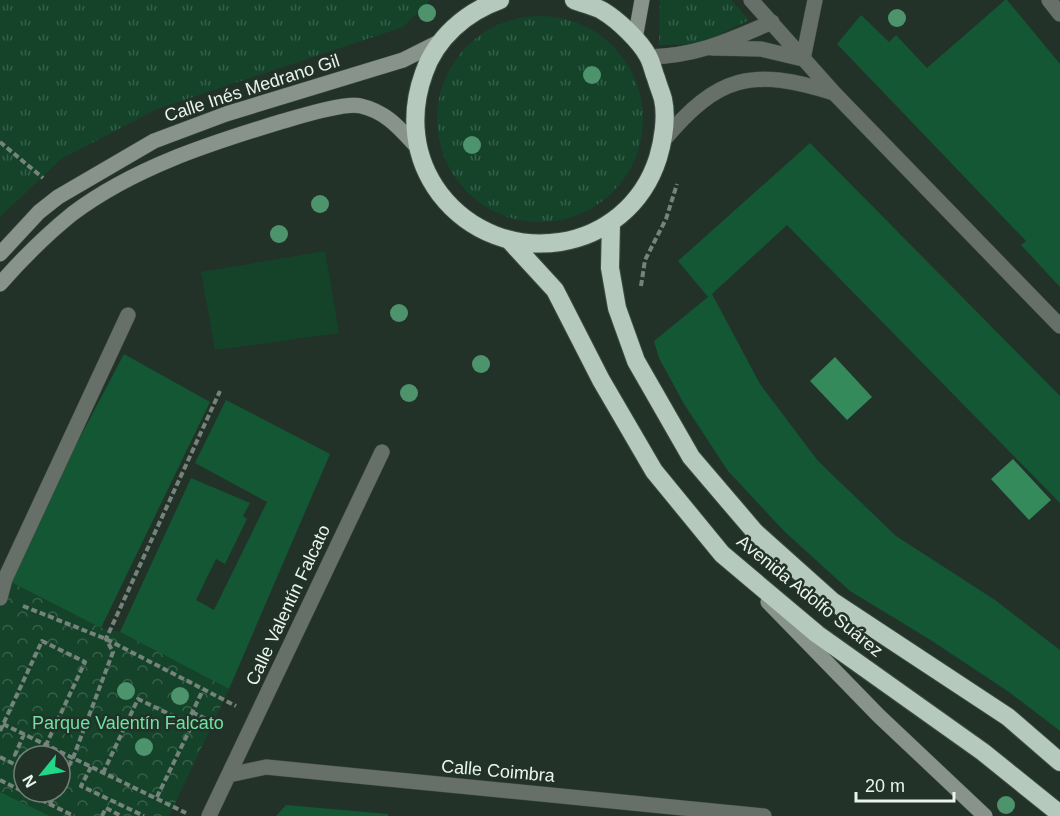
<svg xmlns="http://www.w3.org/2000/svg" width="1060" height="816" font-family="Arial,sans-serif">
	<defs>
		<pattern id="grass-tufts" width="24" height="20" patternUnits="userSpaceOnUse" patternTransform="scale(1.5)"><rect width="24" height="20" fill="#14432a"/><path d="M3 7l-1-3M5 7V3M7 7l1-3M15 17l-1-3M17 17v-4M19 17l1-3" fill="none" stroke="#365f49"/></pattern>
		<pattern id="park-crowns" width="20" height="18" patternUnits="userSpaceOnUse" patternTransform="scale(1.5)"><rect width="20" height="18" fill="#14432a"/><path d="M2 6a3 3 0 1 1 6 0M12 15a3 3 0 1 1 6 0" fill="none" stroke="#365f49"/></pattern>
	</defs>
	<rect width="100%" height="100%" fill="#223228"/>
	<path fill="url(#grass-tufts)" d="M 0,0 L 430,0 L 403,27 L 157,109 L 61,159 L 0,217 Z
		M 660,0 L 731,0 L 749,20 L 700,44 L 659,45 Z
		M437 119a103 103 0 1 1 206 0a103 103 0 1 1-206 0Z"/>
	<path fill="url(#park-crowns)" fill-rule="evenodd" d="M 5,579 L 101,628 L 120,632 L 229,689 L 169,816 L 50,816 L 0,792 L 0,598 ZM 24,756 L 60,756 L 60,792 L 24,792 Z"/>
	<path fill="#14432a" d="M 325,251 L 339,333 L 215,350 L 201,272 Z"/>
	<path fill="#358a5c" d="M 835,357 L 872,397 L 847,420 L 810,381 Z
		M 1013,459 L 1051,500 L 1029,520 L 991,479 Z"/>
	<path fill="#135735" d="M 1005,0 L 1007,0 L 1060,64 L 1060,287 L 1021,245 L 1026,241 L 837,44 L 861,15 L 889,42 L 896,35 L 927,68 Z
		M 810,143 L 1060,396 L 1060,503 L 787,225 L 712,294 L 760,384 L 818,461 L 896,536 L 995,600 L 1060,650 L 1060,731 L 1009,692 L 929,639 L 850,591 L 784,531 L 728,471 L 684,404 L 659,358 L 654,341 L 708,297 L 678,261 Z
		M 124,354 L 210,402 L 101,628 L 5,579 Z
		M 226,400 L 330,454 L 229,689 L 120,632 L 191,478 L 250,503 L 243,516 L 247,519 L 225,564 L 216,559 L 196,600 L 214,610 L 267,502 L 195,463 Z
		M 0,792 L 50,816 L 0,816 Z
		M 286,805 L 388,814 L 388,816 L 276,816 Z"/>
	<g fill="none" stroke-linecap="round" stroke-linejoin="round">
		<g stroke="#3e4d44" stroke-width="16">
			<path id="street" d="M 751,0 L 835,94 L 1060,326
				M 1049,0 L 1060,14
				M 712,48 L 761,49 L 803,59 L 815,0
				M 648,57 C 697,56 728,41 772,22
				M 663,141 C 718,75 752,67 834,93
				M 0,598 L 5,579 L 128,315
				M 229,775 L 266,767 L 764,816
				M 209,816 L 382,452"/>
		</g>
		<g stroke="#3e4d44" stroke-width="16">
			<path id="secondary" d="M 635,39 L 642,0
				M 0,254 L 39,212 L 58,197 L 154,141 L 226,114 L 403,60 L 441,41
				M 0,284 C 22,259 46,235 72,214 C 133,168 208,144 280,122 C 298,117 344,102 361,106 C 387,112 400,129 418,148
				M 768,602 L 879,716 L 985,816"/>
		</g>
		<g stroke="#3e4d44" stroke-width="20">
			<path id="highway" d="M 500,0 C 466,12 436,38 424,73 C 409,114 413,158 440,194 C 501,273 627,255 658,158 C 663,141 667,117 663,99 C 661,92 658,85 656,78 C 653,71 652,63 648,56 C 640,41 618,20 603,11 C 595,6 583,4 574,0
				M 611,222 L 610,268 L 617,308 L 636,361 L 691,457 L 755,532 L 832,601 L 1008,717 L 1060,762
				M 510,241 L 555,290 L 601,380 L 654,471 L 722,554 L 817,634 L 983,752 L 1060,814"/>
		</g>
		<path stroke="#76837b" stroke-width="4" stroke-dasharray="6 3" stroke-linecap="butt" d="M 0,142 L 43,178
			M 641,286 L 645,260 L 666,219 L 677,184
			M 23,606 L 106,639 L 236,706
			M 192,712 L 224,728
			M 187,723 L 203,690
			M 3,724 L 186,813
			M 0,731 L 42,641 L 85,662 L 46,745
			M 24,734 L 15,755 L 24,759
			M 0,757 L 24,769
			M 91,767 L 81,786 L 144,816
			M 103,773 L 138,699 L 192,725 L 156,799
			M 0,780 L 24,792
			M 60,782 L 73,758 L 113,652 L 106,639 L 220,391
			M 25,792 L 74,816
			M 50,804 L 55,792
			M 102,816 L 106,808 L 121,816"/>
		<use href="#street" stroke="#676f69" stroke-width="15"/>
		<use href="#secondary" stroke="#87938b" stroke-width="15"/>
		<use href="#highway" stroke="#b5c9bc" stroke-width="18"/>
	</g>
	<g fill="#4d936c">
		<circle cx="427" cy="13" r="9"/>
		<circle cx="897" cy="18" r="9"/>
		<circle cx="592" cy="75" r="9"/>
		<circle cx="472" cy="145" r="9"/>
		<circle cx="320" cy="204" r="9"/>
		<circle cx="279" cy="234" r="9"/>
		<circle cx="399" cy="313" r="9"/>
		<circle cx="481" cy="364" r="9"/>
		<circle cx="409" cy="393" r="9"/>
		<circle cx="126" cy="691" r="9"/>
		<circle cx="180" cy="696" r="9"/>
		<circle cx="144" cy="747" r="9"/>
		<circle cx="1006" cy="805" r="9"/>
	</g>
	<g text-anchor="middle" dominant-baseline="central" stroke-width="5" stroke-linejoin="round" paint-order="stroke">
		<g font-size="18" fill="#eaf4ed" stroke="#223228">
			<text transform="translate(252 88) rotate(-18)">Calle Inés Medrano Gil</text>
			<text transform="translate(810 596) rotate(39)">Avenida Adolfo Suárez</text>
			<text transform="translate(288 605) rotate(-65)">Calle Valentín Falcato</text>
			<text transform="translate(498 771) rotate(5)">Calle Coimbra</text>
		</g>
		<g font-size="18" fill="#71e2a3" stroke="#223228">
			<text x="128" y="723">Parque Valentín Falcato</text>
		</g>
	</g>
	<g transform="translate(42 774) rotate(240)"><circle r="28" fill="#223228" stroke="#728077" stroke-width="1.5"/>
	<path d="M0-4.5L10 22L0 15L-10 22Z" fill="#21d887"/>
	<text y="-9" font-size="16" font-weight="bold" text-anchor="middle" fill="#eaf4ed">N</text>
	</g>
	<path d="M856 792v9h98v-9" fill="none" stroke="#eaf4ed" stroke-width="3"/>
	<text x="865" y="792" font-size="18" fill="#eaf4ed" stroke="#223228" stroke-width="4.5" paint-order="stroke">20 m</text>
</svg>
